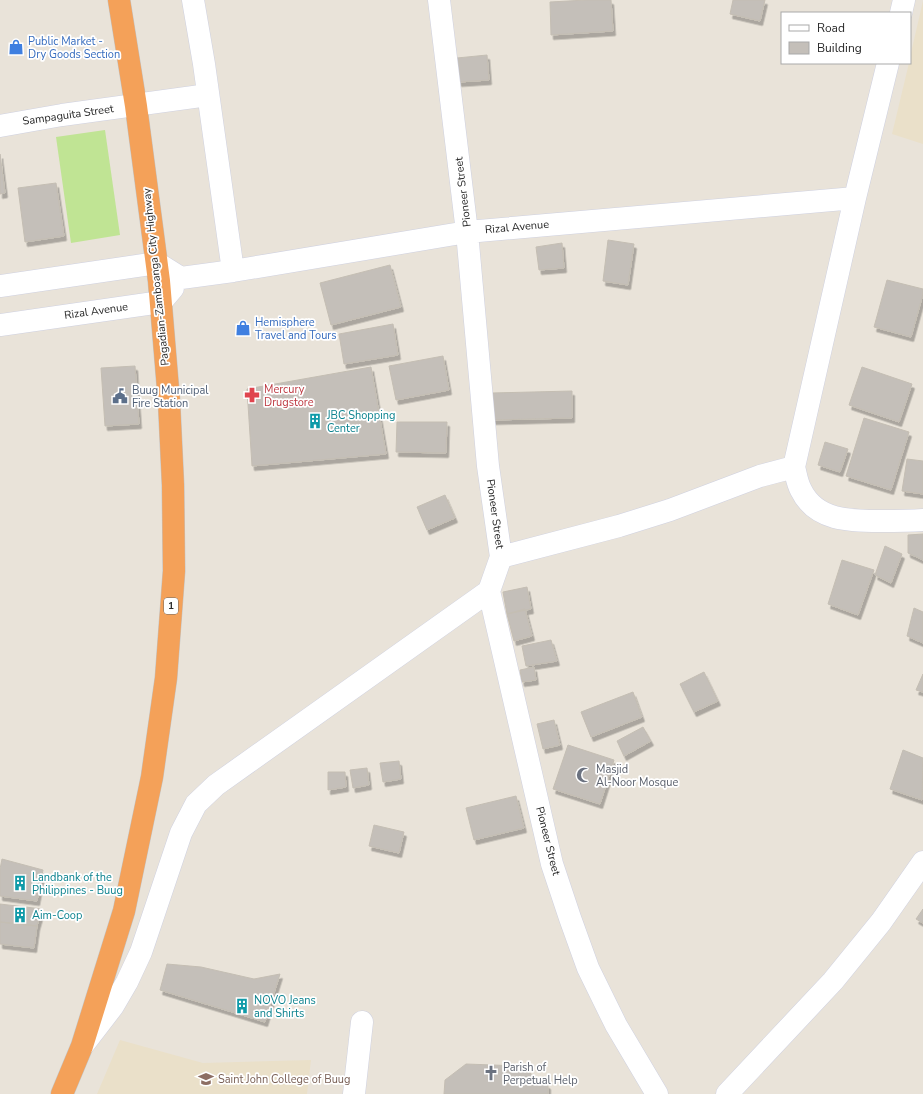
<svg xmlns="http://www.w3.org/2000/svg" width="923" height="1094" font-family="'Nunito Sans',sans-serif">
	<defs>
		<filter id="shadow"><feDropShadow dx="2.5" dy="4.5" stdDeviation="0" flood-color="#0004"/></filter>
	</defs>
	<rect width="100%" height="100%" fill="#e9e3d9"/>
	<path fill="#eae0c9" d="M 923,1 L 923,144 L 892,134 L 909,63 L 910,63 L 910,57 Z
		M 120,1040 L 203,1063 L 311,1060 L 307,1094 L 97,1094 Z"/>
	<path fill="#c0e494" d="M 105,130 L 120,235 L 71,243 L 56,137 Z"/>
	<path fill="#c4bfb9" stroke="#c4beb3" filter="url(#shadow)" d="M 586,0 L 611,0 L 613,31 L 551,35 L 550,2 Z
		M 733,0 L 765,0 L 760,21 L 730,14 Z
		M 487,55 L 489,80 L 459,82 L 457,58 Z
		M 0,154 L 5,193 L 0,194 Z
		M 56,183 L 64,236 L 25,242 L 18,188 Z
		M 608,240 L 634,244 L 628,285 L 603,281 Z
		M 562,243 L 564,268 L 539,270 L 536,247 Z
		M 390,265 L 401,307 L 331,325 L 320,283 Z
		M 887,280 L 923,289 L 923,294 L 911,337 L 874,327 Z
		M 393,324 L 398,355 L 344,364 L 339,334 Z
		M 443,356 L 449,390 L 396,400 L 389,366 Z
		M 135,366 L 139,424 L 105,426 L 101,368 Z
		M 371,367 L 386,454 L 252,466 L 247,389 Z
		M 862,367 L 912,384 L 899,422 L 849,405 Z
		M 572,391 L 572,418 L 493,420 L 492,393 Z
		M 864,418 L 909,432 L 891,490 L 846,476 Z
		M 397,422 L 447,422 L 446,453 L 396,452 Z
		M 825,442 L 848,449 L 840,472 L 818,465 Z
		M 907,459 L 923,461 L 923,494 L 902,491 Z
		M 445,495 L 455,518 L 427,530 L 417,507 Z
		M 923,534 L 923,560 L 908,553 L 908,535 Z
		M 885,546 L 902,554 L 891,583 L 875,575 Z
		M 842,560 L 874,570 L 858,615 L 828,604 Z
		M 527,587 L 531,609 L 507,614 L 503,592 Z
		M 914,608 L 923,612 L 923,643 L 907,636 Z
		M 525,609 L 532,636 L 514,641 L 507,614 Z
		M 551,640 L 557,661 L 526,666 L 522,646 Z
		M 534,667 L 536,680 L 522,682 L 520,670 Z
		M 704,672 L 718,701 L 694,712 L 680,684 Z
		M 923,674 L 923,692 L 916,690 Z
		M 633,692 L 642,717 L 591,737 L 581,712 Z
		M 554,720 L 560,745 L 543,749 L 537,724 Z
		M 643,727 L 651,741 L 624,756 L 617,741 Z
		M 568,745 L 614,760 L 600,804 L 553,789 Z
		M 903,750 L 923,758 L 922,800 L 890,789 Z
		M 399,761 L 401,779 L 383,782 L 380,763 Z
		M 367,768 L 369,785 L 353,788 L 350,770 Z
		M 328,772 L 345,772 L 346,787 L 328,790 Z
		M 516,796 L 524,828 L 474,840 L 466,808 Z
		M 374,825 L 404,832 L 399,853 L 369,846 Z
		M 2,859 L 43,870 L 37,901 L 0,896 L 0,869 Z
		M 0,904 L 42,909 L 37,926 L 0,922 Z
		M 923,909 L 923,923 L 916,919 Z
		M 0,922 L 37,926 L 34,948 L 0,944 Z
		M 167,964 L 201,967 L 254,979 L 280,974 L 265,1022 L 160,990 Z
		M 466,1064 L 519,1066 L 548,1085 L 548,1094 L 444,1094 L 445,1080 Z"/>
	<g fill="none" stroke-linecap="round" stroke-linejoin="round">
		<g stroke="#cfd1e0" stroke-width="23">
			<path id="minor" d="M 193,0 L 204,64 L 233,271
				M 439,0 L 467,232 L 488,466 L 501,557 L 489,591 L 552,864 L 570,918 L 588,968 L 616,1025 L 657,1094
				M 901,13 L 904,0
				M 888,63 L 855,198 L 794,467 C 796,474 797,483 801,490 C 816,521 850,521 880,521 C 894,521 909,521 923,520
				M 0,126 L 62,115 L 208,95
				M 0,286 L 157,263 L 181,278 L 233,271 L 467,232 L 855,198
				M 0,325 L 161,302 L 173,288
				M 501,557 L 619,526 L 670,510 L 760,476 L 794,467
				M 83,1045 L 113,1006 L 127,982 L 141,952 L 181,833 L 196,804 L 216,785 L 489,591
				M 354,1094 L 362,1022
				M 727,1094 L 833,981 L 881,922 L 923,862"/>
		</g>
		<g stroke="#c3c3c3" stroke-width="23">
			<path id="highway" d="M 62,1094 L 82,1046 L 124,911 L 152,777 L 166,678 L 174,571 L 173,485 L 169,401 L 159,281 L 136,106 L 119,0"/>
		</g>
		<use href="#minor" stroke="#fff" stroke-width="22"/>
		<use href="#highway" stroke="#f4a159" stroke-width="22"/>
	</g>
	<defs>
		<g id="shop-bare" transform="scale(1.2)"><path d="M-5-2.5h2.3a2.7 3.5 0 0 1 5.4 0H5L5.5 6h-11ZM-1.5-2.5h3a1.5 2.3 0 0 0-3 0Z" fill="#3f7fe0" stroke="#fff" stroke-width="2.5" paint-order="stroke"/></g>
		<g id="pharmacy-bare" transform="scale(1.2)"><path d="M-2-6h4v4h4v4h-4v4h-4v-4h-4v-4h4Z" fill="#e0444e" stroke="#fff" stroke-width="2.5" paint-order="stroke"/></g>
		<g id="civic-bare" transform="scale(1.2)"><path d="M-.6-6.5H3V-4.5H.6V-3L4-1V1h2V6H-6V1h2V-1L-.6-3ZM-1.2 2.5V6h2.4V2.5Z" fill="#5c6f8a" stroke="#fff" stroke-width="2.5" paint-order="stroke"/></g>
		<g id="building-bare" transform="scale(1.2)"><path d="M-4-6H4V6H1V3H-1V6H-4ZM-2.5-4.3h1.7v1.8h-1.7ZM.8-4.3h1.7v1.8H.8ZM-2.5-1h1.7V.8h-1.7ZM.8-1h1.7V.8H.8Z" fill="#0f9aa8" stroke="#fff" stroke-width="2.5" paint-order="stroke"/></g>
		<g id="mosque-bare" transform="scale(1.2)"><path d="M3.5-4.9A6 6 0 1 0 3.5 4.9A5 5 0 1 1 3.5-4.9Z" fill="#6b7280" stroke="#fff" stroke-width="2.5" paint-order="stroke"/></g>
		<g id="church-bare" transform="scale(1.2)"><path d="M-1.2-6h2.4v3.5h3.3v2.4h-3.3V6h-2.4V-.1h-3.3v-2.4h3.3Z" fill="#6b7280" stroke="#fff" stroke-width="2.5" paint-order="stroke"/></g>
		<g id="university-bare" transform="scale(1.2)"><path d="M0-5L7-2L0 1L-7-2ZM-4 1L0 2.5L4 1V4Q0 6-4 4Z" fill="#8d6e63" stroke="#fff" stroke-width="2.5" paint-order="stroke"/></g>
	</defs>
	<g fill-rule="evenodd">
		<use href="#shop-bare" x="16" y="47"/>
		<use href="#shop-bare" x="243" y="328"/>
		<use href="#pharmacy-bare" x="252" y="395"/>
		<use href="#civic-bare" x="120" y="396"/>
		<use href="#building-bare" x="315" y="421"/>
		<use href="#mosque-bare" x="584" y="775"/>
		<use href="#building-bare" x="20" y="883"/>
		<use href="#building-bare" x="20" y="915"/>
		<use href="#building-bare" x="242" y="1006"/>
		<use href="#church-bare" x="491" y="1073"/>
		<use href="#university-bare" x="206" y="1079"/>
	</g>
	<g text-anchor="middle" dominant-baseline="central" stroke-width="3.5" stroke-linejoin="round" paint-order="stroke">
		<rect fill="#fff" stroke="#686868" stroke-width="1" x="164" y="598" width="14" height="16" rx="3"/>
		<g font-size="10" font-weight="bold" fill="#272727">
			<text x="171" y="606">1</text>
		</g>
		<g font-size="11" fill="#366cbe" stroke="#fff" text-anchor="start">
			<text x="28" y="41">Public Market -<tspan x="28" dy="13">Dry Goods Section</tspan></text>
			<text x="255" y="322">Hemisphere<tspan x="255" dy="13">Travel and Tours</tspan></text>
		</g>
		<g font-size="11" fill="#272727" stroke="#fff">
			<text transform="translate(68 115) rotate(-8)">Sampaguita Street</text>
			<text transform="translate(463 192) rotate(-97)">Pioneer Street</text>
			<text transform="translate(517 227) rotate(-5)">Rizal Avenue</text>
			<text transform="translate(156 277) rotate(-96)">Pagadian-Zamboanga City Highway</text>
			<text transform="translate(96 311) rotate(-8)">Rizal Avenue</text>
			<text transform="translate(495 514) rotate(82)">Pioneer Street</text>
			<text transform="translate(548 841) rotate(76)">Pioneer Street</text>
		</g>
		<g font-size="11" fill="#be3a42" stroke="#fff" text-anchor="start">
			<text x="264" y="389">Mercury<tspan x="264" dy="13">Drugstore</tspan></text>
		</g>
		<g font-size="11" fill="#4e5e75" stroke="#fff" text-anchor="start">
			<text x="132" y="390">Buug Municipal<tspan x="132" dy="13">Fire Station</tspan></text>
		</g>
		<g font-size="11" fill="#0d838f" stroke="#fff" text-anchor="start">
			<text x="327" y="415">JBC Shopping<tspan x="327" dy="13">Center</tspan></text>
			<text x="32" y="877">Landbank of the<tspan x="32" dy="13">Philippines - Buug</tspan></text>
			<text x="32" y="915">Aim-Coop</text>
			<text x="254" y="1000">NOVO Jeans<tspan x="254" dy="13">and Shirts</tspan></text>
		</g>
		<g font-size="11" fill="#5b616d" stroke="#fff" text-anchor="start">
			<text x="596" y="769">Masjid<tspan x="596" dy="13">Al-Noor Mosque</tspan></text>
			<text x="503" y="1067">Parish of<tspan x="503" dy="13">Perpetual Help</tspan></text>
		</g>
		<g font-size="11" fill="#785e54" stroke="#fff" text-anchor="start">
			<text x="218" y="1079">Saint John College of Buug</text>
		</g>
	</g>
	<rect x="781" y="12" width="130" height="52" fill="#ffffff" stroke="#a9a9a9"/>
	<rect x="789" y="25" width="20" height="6" fill="#ffffff" stroke="#a9a9a9"/>
	<text x="817" y="32" font-size="12" fill="#272727">Road</text>
	<rect x="789" y="42" width="20" height="12" fill="#c4bfb9" stroke="#a9a9a9"/>
	<text x="817" y="52" font-size="12" fill="#272727">Building</text>
</svg>
